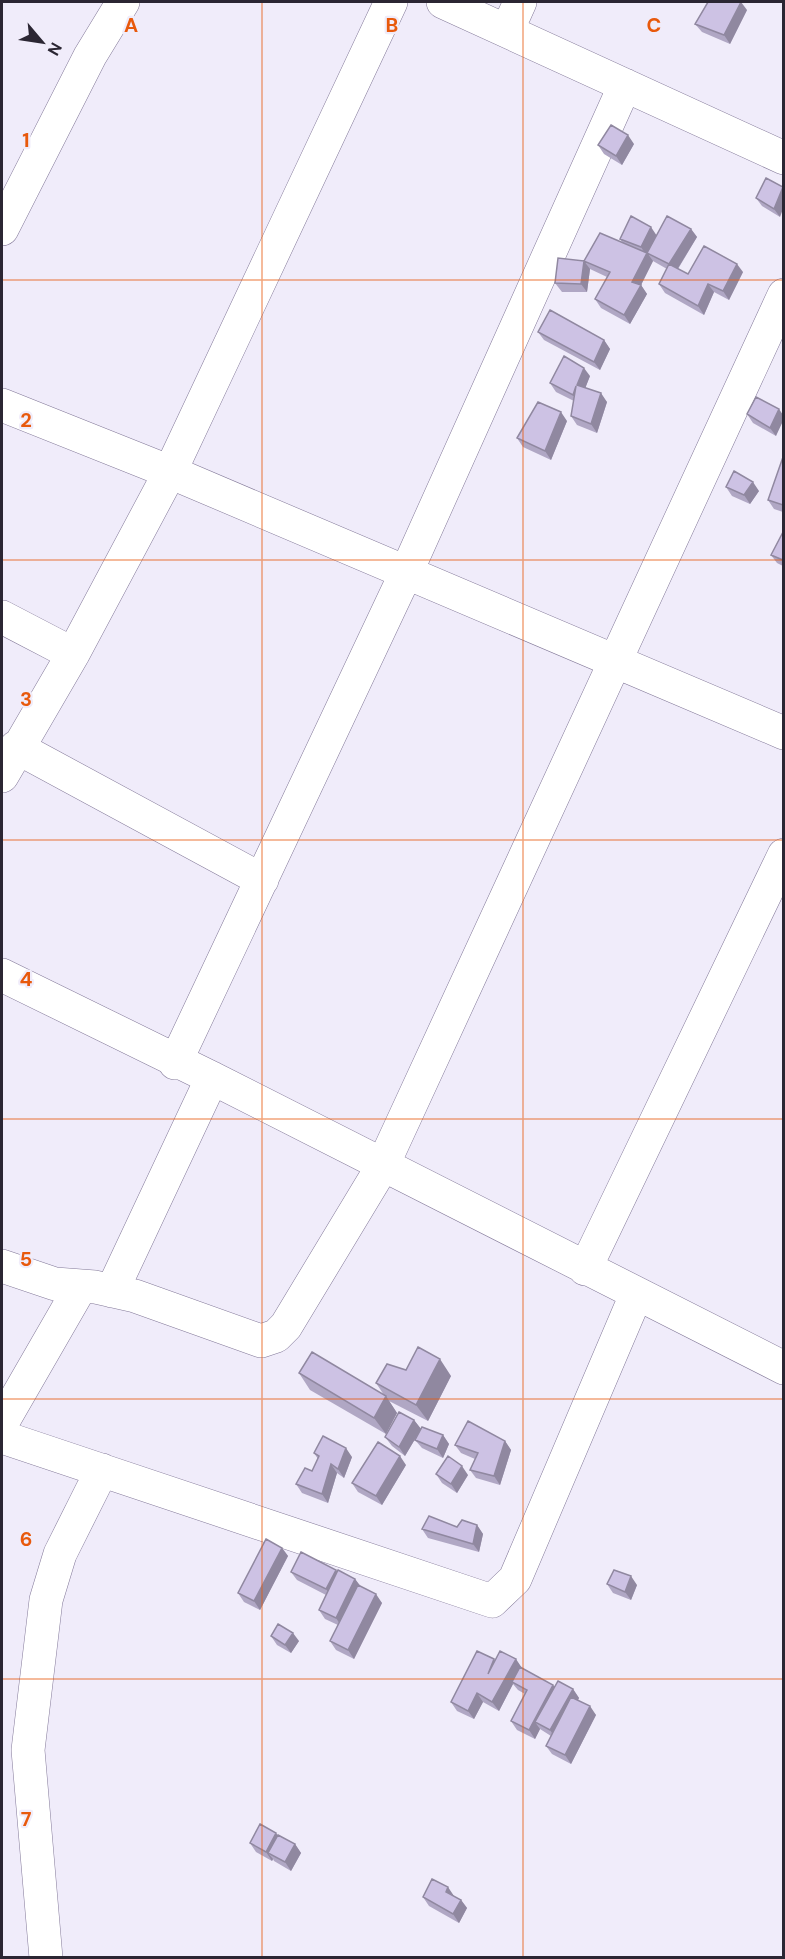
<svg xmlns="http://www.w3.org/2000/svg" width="785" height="1959" font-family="'DM Sans',sans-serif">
	<rect width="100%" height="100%" fill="#f0ecfa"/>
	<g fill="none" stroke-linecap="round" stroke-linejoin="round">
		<g stroke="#837999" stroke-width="34">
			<path id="street" d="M 443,2 L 784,158
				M 507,31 L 520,2
				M 2,229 L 90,56 L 123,2
				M 2,405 L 170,472 L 784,733
				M 2,617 L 73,654
				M 16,747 L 262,880
				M 2,776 L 73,654 L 170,472 L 391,2
				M 2,975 L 212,1078 L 784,1368
				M 175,1063 L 406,573 L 625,85
				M 2,1266 L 55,1284 L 95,1287 L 135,1296 L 261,1341 L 276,1336 L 286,1326 L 382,1167 L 784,295
				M 585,1269 L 784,855
				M 112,1291 L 212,1078
				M 2,1423 L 81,1286
				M 2,1437 L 492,1601 L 515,1579 L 636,1295
				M 46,1958 L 28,1750 L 46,1600 L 60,1554 L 102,1470"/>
		</g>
		<use href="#street" stroke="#fff" stroke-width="33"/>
	</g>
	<path fill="#b0a7c4" d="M 747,10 L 730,44 L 702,32 L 695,24 Z
		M 634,144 L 622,165 L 604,154 L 598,145 Z
		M 766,178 L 780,217 L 762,206 L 756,198 Z
		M 691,229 L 697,237 L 678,269 L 688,274 L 743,272 L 729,300 L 714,292 L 704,315 L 665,293 L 659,284 L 667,269 L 653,261 L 641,285 L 647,294 L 630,324 L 601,308 L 595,299 L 607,277 L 590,269 L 587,292 L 562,292 L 555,283 L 584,261 L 622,242 L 620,239 L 657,235 Z
		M 538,332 L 604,340 L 610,349 L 600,370 L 544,340 Z
		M 590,376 L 585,388 L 607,402 L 597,433 L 577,425 L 571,416 L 574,401 L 556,392 L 550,383 Z
		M 779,409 L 776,436 L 753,423 L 747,414 Z
		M 567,421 L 551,460 L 523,447 L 517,438 Z
		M 783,457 L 783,512 L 774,509 L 768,500 Z
		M 726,487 L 759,491 L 750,504 L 732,496 Z
		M 783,532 L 783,566 L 777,563 L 771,555 Z
		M 406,1370 L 451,1376 L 428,1421 L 389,1401 L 397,1413 L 386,1434 L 310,1390 L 299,1373 L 384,1395 L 376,1383 Z
		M 414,1420 L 421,1429 L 405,1456 L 392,1446 L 385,1437 Z
		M 443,1435 L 449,1444 L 443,1458 L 422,1448 L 415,1440 Z
		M 505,1441 L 511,1450 L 500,1485 L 476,1478 L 470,1470 L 475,1459 L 461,1453 L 455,1445 Z
		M 314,1453 L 352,1457 L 344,1478 L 337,1473 L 328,1503 L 302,1493 L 296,1484 L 312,1471 L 318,1459 Z
		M 406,1465 L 382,1505 L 358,1492 L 352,1483 Z
		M 436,1474 L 468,1475 L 457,1493 L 442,1483 Z
		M 477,1525 L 483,1534 L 479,1552 L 428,1538 L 422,1529 Z
		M 282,1548 L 288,1556 L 260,1610 L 244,1602 L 238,1593 Z
		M 336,1570 L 337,1572 L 355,1579 L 361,1587 L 382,1603 L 354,1659 L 336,1650 L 330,1641 L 338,1625 L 325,1619 L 319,1610 L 326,1595 L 297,1580 L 291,1572 Z
		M 607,1584 L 637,1585 L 631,1600 L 613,1593 Z
		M 271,1636 L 299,1641 L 291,1653 L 277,1645 Z
		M 494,1659 L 495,1661 L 522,1668 L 554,1686 L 573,1689 L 579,1698 L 578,1700 L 596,1715 L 571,1764 L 552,1754 L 546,1746 L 551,1736 L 540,1729 L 535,1739 L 517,1730 L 511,1721 L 525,1694 L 518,1690 L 513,1684 L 499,1711 L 483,1702 L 474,1719 L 457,1711 L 451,1702 Z
		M 278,1835 L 295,1844 L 301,1853 L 291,1871 L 274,1861 L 273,1859 L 272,1861 L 256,1852 L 250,1843 Z
		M 423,1897 L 461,1900 L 467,1908 L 459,1923 L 429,1906 Z"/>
	<path fill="#9088a0" d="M 741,2 L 747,10 L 730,44 L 724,35 Z
		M 628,135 L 634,144 L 622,165 L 616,156 Z
		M 783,187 L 783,209 L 780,217 L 774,209 Z
		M 651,227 L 657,236 L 648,254 L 653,261 L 638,291 L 632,282 L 646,255 L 641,247 Z
		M 691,229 L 697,237 L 675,273 L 669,264 Z
		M 584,261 L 590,269 L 587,292 L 581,284 Z
		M 737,264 L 743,272 L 729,300 L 723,291 Z
		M 708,284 L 714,292 L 704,315 L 698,306 Z
		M 641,285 L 647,294 L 630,324 L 624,315 Z
		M 604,340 L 610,349 L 600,370 L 594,362 Z
		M 584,368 L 590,376 L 583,394 L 577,385 Z
		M 601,393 L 607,402 L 597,433 L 591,424 Z
		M 779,409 L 783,415 L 783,421 L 776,436 L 770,428 Z
		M 561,412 L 567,421 L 551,460 L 545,451 Z
		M 753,482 L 759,491 L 750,504 L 744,495 Z
		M 440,1359 L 451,1376 L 428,1421 L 416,1405 Z
		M 386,1396 L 397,1413 L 386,1434 L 374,1418 Z
		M 414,1420 L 421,1429 L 405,1456 L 399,1447 Z
		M 443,1435 L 449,1444 L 443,1458 L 437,1449 Z
		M 505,1441 L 511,1450 L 500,1485 L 494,1476 Z
		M 346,1448 L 352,1457 L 344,1478 L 338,1469 Z
		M 400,1456 L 406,1465 L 382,1505 L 376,1496 Z
		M 331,1464 L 337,1473 L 328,1503 L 322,1494 Z
		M 462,1466 L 468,1475 L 457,1493 L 451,1484 Z
		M 477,1525 L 483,1534 L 479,1552 L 473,1544 Z
		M 282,1548 L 288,1556 L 260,1610 L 254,1601 Z
		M 336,1570 L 342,1579 L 332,1598 L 326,1589 Z
		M 631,1576 L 637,1585 L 631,1600 L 625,1592 Z
		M 355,1579 L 361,1587 L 342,1627 L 336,1618 Z
		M 376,1594 L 382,1603 L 354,1659 L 348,1650 Z
		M 293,1633 L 299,1641 L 291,1653 L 285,1645 Z
		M 516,1659 L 522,1668 L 514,1683 L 512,1682 L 513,1684 L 499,1711 L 492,1702 Z
		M 553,1685 L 559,1693 L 535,1722 L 540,1729 L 535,1739 L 529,1730 Z
		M 573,1689 L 579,1698 L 556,1739 L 550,1730 Z
		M 477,1693 L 483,1702 L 474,1719 L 468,1711 Z
		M 590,1706 L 596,1715 L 571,1764 L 565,1755 Z
		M 276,1833 L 282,1841 L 268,1853 L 273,1859 L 272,1861 L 266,1852 Z
		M 295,1844 L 301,1853 L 291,1871 L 285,1862 Z
		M 448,1887 L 454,1896 L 446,1892 Z
		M 461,1900 L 467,1908 L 459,1923 L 453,1914 Z"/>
	<path fill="#cdc2e4" stroke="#9088a0" stroke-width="1.5" d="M 708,2 L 741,2 L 724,35 L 695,24 Z
		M 611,125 L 628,135 L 616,156 L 598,145 Z
		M 766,178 L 783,187 L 774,209 L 756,198 Z
		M 631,216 L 651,227 L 641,247 L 620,239 Z
		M 667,216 L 691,229 L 669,264 L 647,253 L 632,282 L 641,285 L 624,315 L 595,299 L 610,272 L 584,261 L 581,284 L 555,283 L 558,258 L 584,261 L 600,233 L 647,253 Z
		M 704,246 L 737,264 L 723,291 L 708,284 L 698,306 L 659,284 L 669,264 L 688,274 Z
		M 550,310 L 604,340 L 594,362 L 538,332 Z
		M 564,356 L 584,368 L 577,385 L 601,393 L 591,424 L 571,416 L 576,386 L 573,395 L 550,383 Z
		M 756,397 L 779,409 L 770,428 L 747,414 Z
		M 538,402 L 561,412 L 545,451 L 517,438 Z
		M 783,457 L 783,505 L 768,500 Z
		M 734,471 L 753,482 L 744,495 L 726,487 Z
		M 783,532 L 783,560 L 771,555 Z
		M 418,1347 L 440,1359 L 416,1405 L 376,1383 L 387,1364 L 406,1370 Z
		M 312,1352 L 386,1396 L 374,1418 L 299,1373 Z
		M 399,1412 L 414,1420 L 399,1447 L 385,1437 Z
		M 468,1421 L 505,1441 L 494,1476 L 470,1470 L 478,1453 L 455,1445 Z
		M 422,1427 L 443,1435 L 437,1449 L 415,1440 Z
		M 323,1436 L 346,1448 L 338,1469 L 331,1464 L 322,1494 L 296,1484 L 305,1468 L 312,1471 L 319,1456 L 314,1453 Z
		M 378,1442 L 400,1456 L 376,1496 L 352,1483 Z
		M 448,1456 L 462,1466 L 451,1484 L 436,1474 Z
		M 429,1516 L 457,1527 L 462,1520 L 477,1525 L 473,1544 L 422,1529 Z
		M 266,1539 L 282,1548 L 254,1601 L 238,1593 Z
		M 301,1552 L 336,1570 L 326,1589 L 291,1572 Z
		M 338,1570 L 355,1579 L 336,1618 L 319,1610 Z
		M 614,1570 L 631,1576 L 625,1592 L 607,1584 Z
		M 358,1585 L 376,1594 L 348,1650 L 330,1641 Z
		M 278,1624 L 293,1633 L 285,1645 L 271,1636 Z
		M 477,1651 L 494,1659 L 488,1674 L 500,1651 L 516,1659 L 492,1702 L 477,1693 L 468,1711 L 451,1702 Z
		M 520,1667 L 553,1685 L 529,1730 L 511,1721 L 527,1690 L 512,1682 Z
		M 558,1681 L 573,1689 L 550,1730 L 535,1722 Z
		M 571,1697 L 590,1706 L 565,1755 L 546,1746 Z
		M 260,1824 L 276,1833 L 266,1852 L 250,1843 Z
		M 278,1835 L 295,1844 L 285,1862 L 268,1853 Z
		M 432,1879 L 448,1887 L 446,1892 L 461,1900 L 453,1914 L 423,1897 Z"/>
	<path fill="none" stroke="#e8590c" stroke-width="1.5" stroke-opacity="0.55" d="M 262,2 L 262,1958M 523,2 L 523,1958M 2,280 L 784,280M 2,560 L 784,560M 2,840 L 784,840M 2,1119 L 784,1119M 2,1399 L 784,1399M 2,1679 L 784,1679"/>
	<g font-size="20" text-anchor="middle" font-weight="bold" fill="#e8590c" stroke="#f0ecfa" stroke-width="4.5" stroke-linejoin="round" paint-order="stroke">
		<text x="131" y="32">A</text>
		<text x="392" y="32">B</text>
		<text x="654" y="32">C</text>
		<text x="26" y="147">1</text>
		<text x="26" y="427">2</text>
		<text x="26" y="706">3</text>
		<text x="26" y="986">4</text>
		<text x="26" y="1266">5</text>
		<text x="26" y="1546">6</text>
		<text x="26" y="1826">7</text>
	</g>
	<rect width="785" height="1959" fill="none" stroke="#2b2633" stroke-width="6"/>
	<g transform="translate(42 42) rotate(119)" stroke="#f0ecfa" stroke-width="4.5" paint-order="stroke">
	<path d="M0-4.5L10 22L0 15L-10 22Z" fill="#2b2633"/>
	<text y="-9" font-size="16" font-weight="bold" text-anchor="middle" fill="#2b2633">N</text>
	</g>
</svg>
